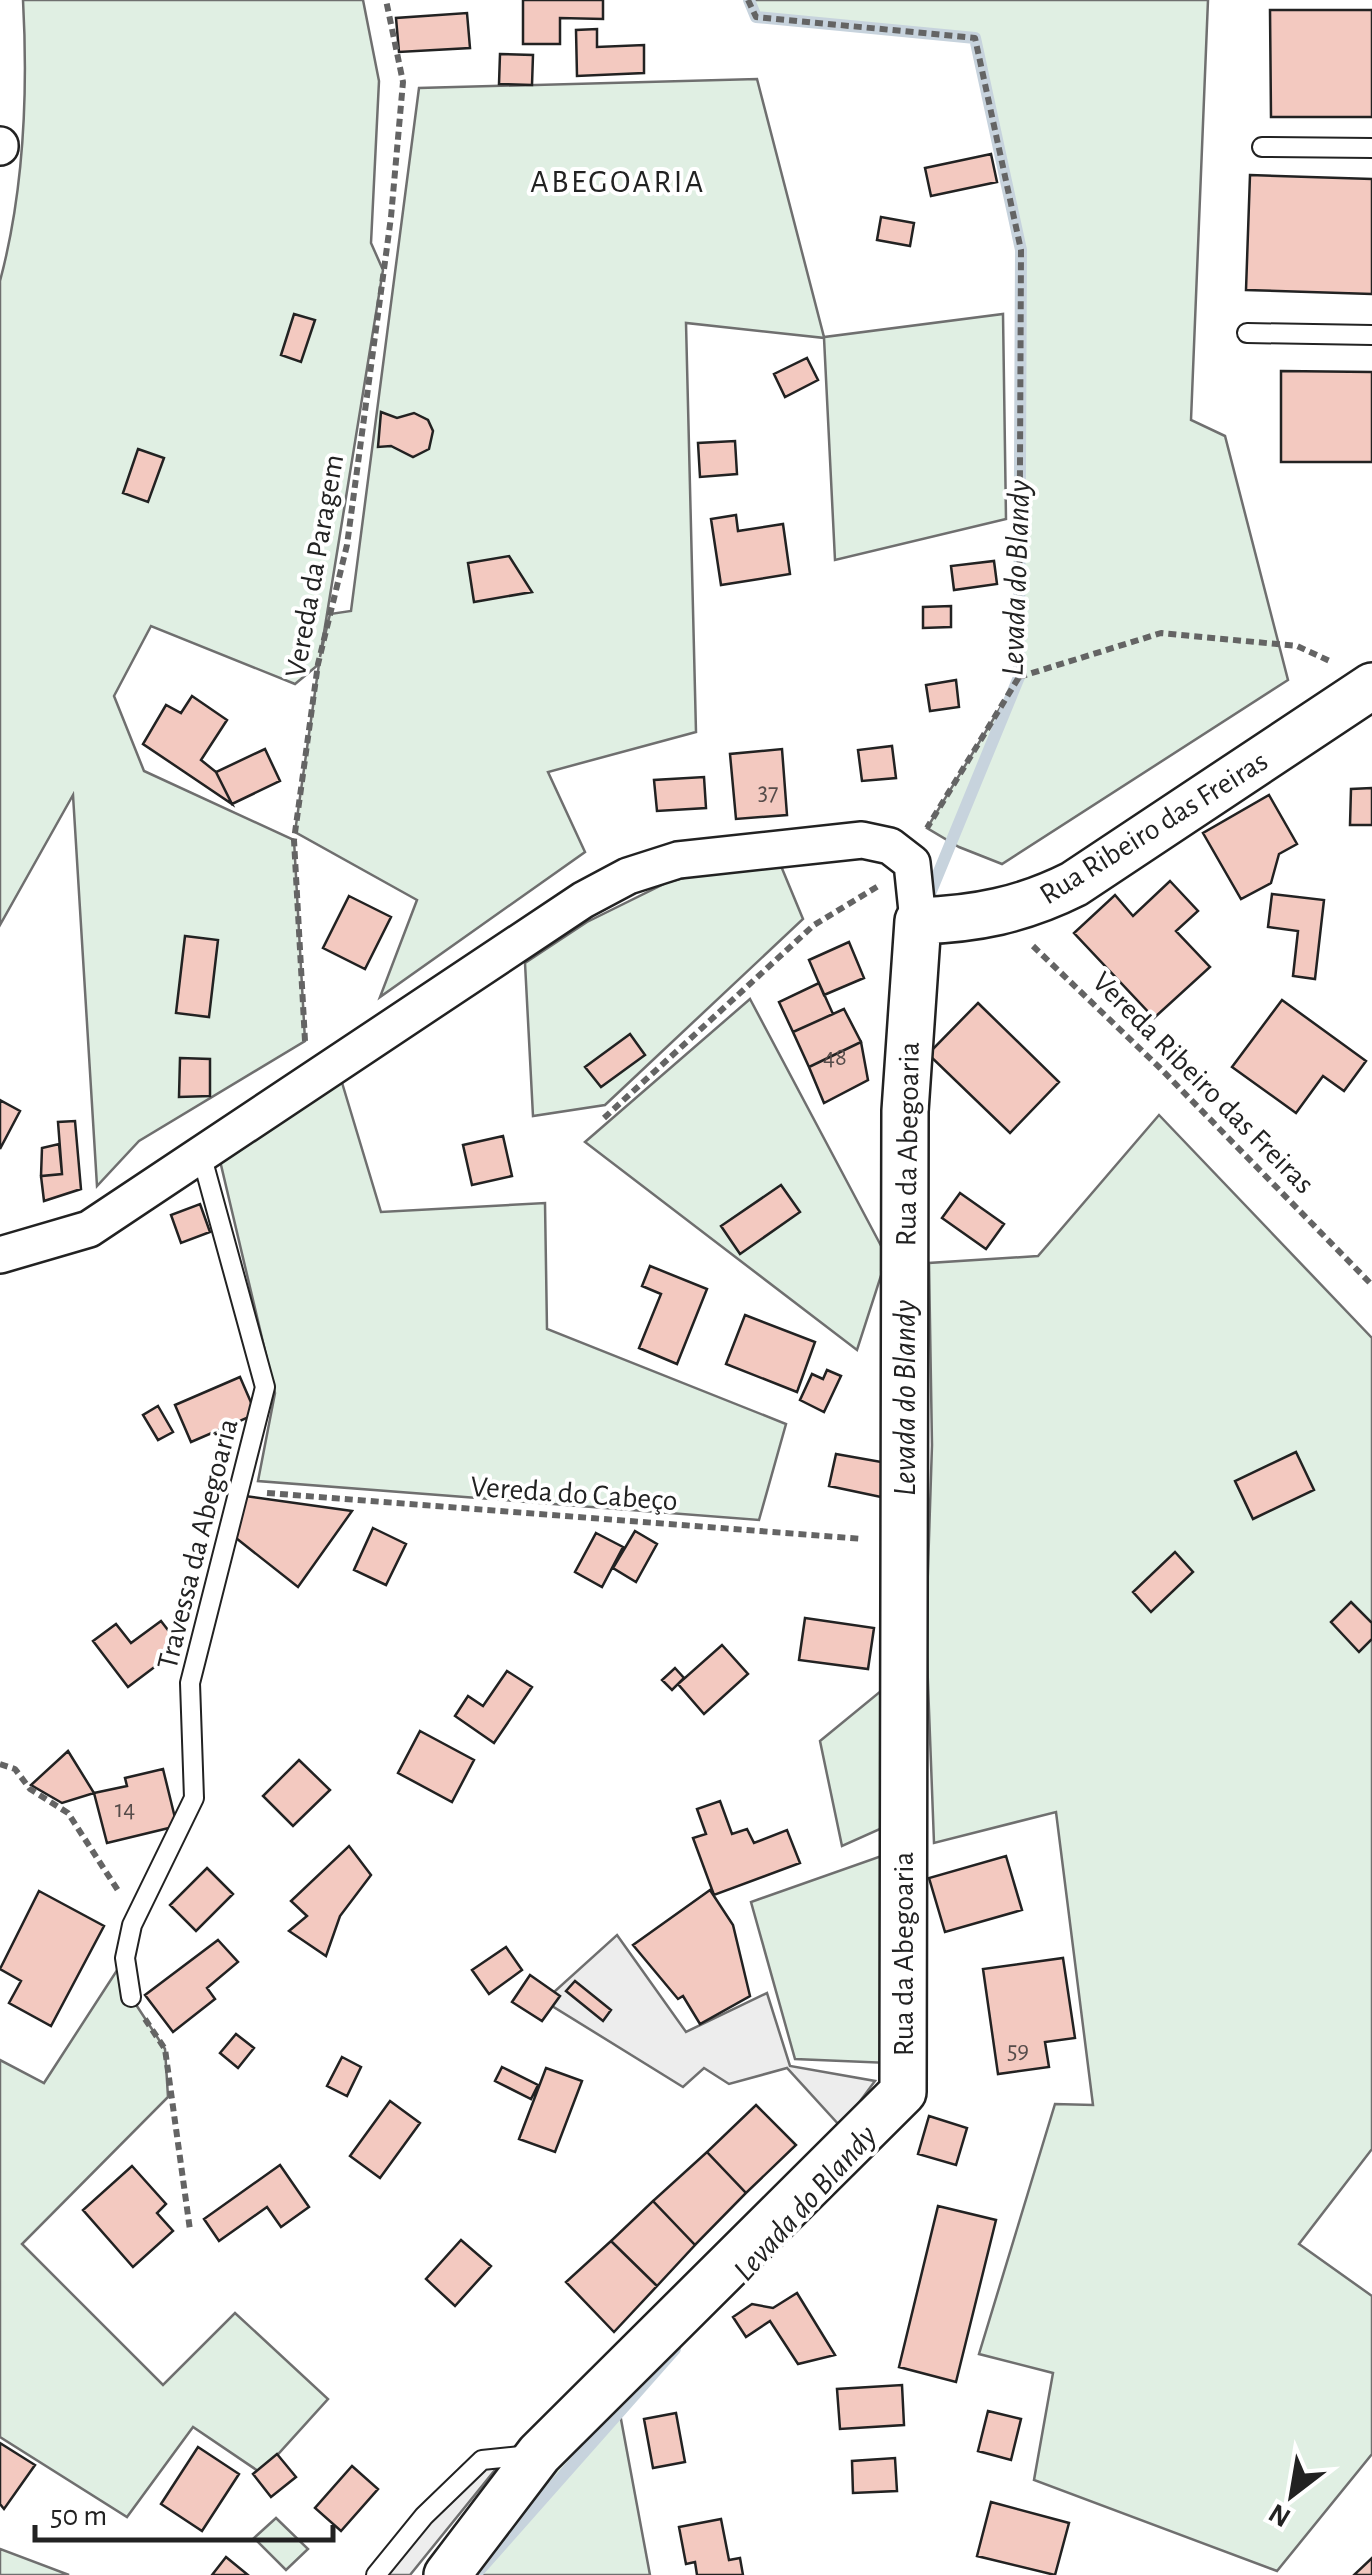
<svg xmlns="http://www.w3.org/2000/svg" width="1372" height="2575" font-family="'Alegreya Sans',sans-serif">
	<rect width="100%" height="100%" fill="#fff"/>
	<path fill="#e0efe3" stroke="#6f6f6f" stroke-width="2.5" d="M 23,0 L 363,0 L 379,81 L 371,243 L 383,270 L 320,657 L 330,614 L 351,611 L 419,88 L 757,79 L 824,337 L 1003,314 L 1006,519 L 835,560 L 824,338 L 686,323 L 696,732 L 548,772 L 585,852 L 380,997 L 417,900 L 295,832 L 319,664 L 295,684 L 151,626 L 114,696 L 144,771 L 294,840 L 305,1041 L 139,1141 L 97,1186 L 73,795 L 0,925 L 0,281 C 24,191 28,92 23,0 Z
		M 748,0 L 1208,0 L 1191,420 L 1225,436 L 1288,680 L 1002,864 L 959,847 L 927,828 L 1019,677 L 1021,250 L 975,38 L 756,17 Z
		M 776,854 L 803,919 L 605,1105 L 533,1116 L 525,963 L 587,922 L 668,882 Z
		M 750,999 L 887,1257 L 857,1350 L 585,1142 Z
		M 340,1076 L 381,1212 L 545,1203 L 547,1329 L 786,1424 L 759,1520 L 258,1481 L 275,1393 L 217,1148 Z
		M 1159,1115 L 1372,1338 L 1372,2149 L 1299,2244 L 1372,2296 L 1372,2454 L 1277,2571 L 1034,2480 L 1053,2373 L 979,2354 L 1055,2104 L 1093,2105 L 1056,1812 L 934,1843 L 926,1631 L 932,1445 L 929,1263 L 1038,1256 Z
		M 887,1686 L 889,1825 L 842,1846 L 820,1741 Z
		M 890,1853 L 889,2063 L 795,2059 L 751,1902 Z
		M 125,1958 L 131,1997 L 165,2049 L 168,2097 L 22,2244 L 163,2385 L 235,2313 L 328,2399 L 261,2473 L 193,2427 L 127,2517 L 0,2437 L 0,2060 L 44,2083 Z
		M 615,2387 L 650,2575 L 458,2575 Z
		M 276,2518 L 308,2549 L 286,2570 L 254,2538 Z
		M 0,2549 L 69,2575 L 0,2575 Z"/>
	<path fill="#ededed" stroke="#6f6f6f" stroke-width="2.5" d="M 617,1935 L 686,2032 L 767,1993 L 790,2066 L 875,2081 L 841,2127 L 787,2068 L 729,2084 L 704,2068 L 683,2087 L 544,2001 Z
		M 477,2460 L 503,2460 L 410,2575 L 382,2575 Z"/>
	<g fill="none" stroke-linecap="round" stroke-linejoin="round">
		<path stroke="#c7d3dd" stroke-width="12" d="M 749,0 L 756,17 L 975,38 L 1021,250 L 1019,677 L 927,901
			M 475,2575 L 675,2349"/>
	</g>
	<path fill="#f3c9c0" stroke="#222" stroke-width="2.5" d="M 523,0 L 603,0 L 603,19 L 560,18 L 560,44 L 523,44 Z
		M 1270,10 L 1372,10 L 1372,117 L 1271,117 Z
		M 467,13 L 470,48 L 399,52 L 396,18 Z
		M 597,29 L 597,47 L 644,45 L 644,73 L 577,76 L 576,30 Z
		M 500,54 L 533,55 L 532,85 L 499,84 Z
		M 991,154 L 997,182 L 931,196 L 925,168 Z
		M 1250,175 L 1372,179 L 1372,294 L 1246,290 Z
		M 881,217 L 914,223 L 910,246 L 877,240 Z
		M 294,314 L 315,320 L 301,362 L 281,355 Z
		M 807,358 L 818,380 L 785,397 L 774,374 Z
		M 1281,371 L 1372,372 L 1372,462 L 1281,462 Z
		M 381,412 L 397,418 L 414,413 L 428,420 L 433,431 L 429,449 L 413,457 L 391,446 L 378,447 Z
		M 735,441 L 737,474 L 700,477 L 698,443 Z
		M 138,449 L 164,458 L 148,502 L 123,493 Z
		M 736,515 L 738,531 L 783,524 L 790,574 L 721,585 L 711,519 Z
		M 509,556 L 532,592 L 474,602 L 468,563 Z
		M 994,561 L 997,584 L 954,590 L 951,566 Z
		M 951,606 L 951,627 L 923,628 L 923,607 Z
		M 956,680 L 959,707 L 930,711 L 926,685 Z
		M 192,696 L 227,720 L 201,760 L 216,772 L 232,804 L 143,744 L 166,705 L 181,713 Z
		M 892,746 L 896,778 L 862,781 L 858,750 Z
		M 265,749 L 280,781 L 232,804 L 216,772 Z
		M 782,749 L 787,815 L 736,819 L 730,754 Z
		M 704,777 L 706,808 L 657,811 L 654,780 Z
		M 1372,788 L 1372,825 L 1350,825 L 1351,789 Z
		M 1269,795 L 1297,844 L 1279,854 L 1271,883 L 1241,899 L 1203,833 Z
		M 1170,881 L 1198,911 L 1176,931 L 1210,967 L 1154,1018 L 1074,933 L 1115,895 L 1133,916 Z
		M 1272,894 L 1324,900 L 1315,979 L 1293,976 L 1298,931 L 1268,927 Z
		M 349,896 L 391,917 L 365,969 L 323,948 Z
		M 185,936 L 218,940 L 209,1017 L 176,1013 Z
		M 849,942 L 864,978 L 824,995 L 809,960 Z
		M 819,983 L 833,1014 L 793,1032 L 779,1002 Z
		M 1282,1000 L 1366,1061 L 1344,1091 L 1323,1076 L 1296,1113 L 1232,1067 Z
		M 978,1003 L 1059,1082 L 1010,1133 L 928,1054 Z
		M 844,1009 L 861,1042 L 809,1067 L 793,1032 Z
		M 630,1034 L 645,1055 L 601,1087 L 585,1067 Z
		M 861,1042 L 868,1080 L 824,1103 L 809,1067 Z
		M 180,1058 L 210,1059 L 210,1096 L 179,1097 Z
		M 0,1100 L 20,1111 L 0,1149 Z
		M 75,1121 L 81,1189 L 44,1201 L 41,1176 L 62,1174 L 58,1122 Z
		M 503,1136 L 512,1176 L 472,1185 L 463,1145 Z
		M 59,1144 L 62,1174 L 41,1176 L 42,1148 Z
		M 781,1185 L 800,1212 L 740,1254 L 721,1226 Z
		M 960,1193 L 1004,1224 L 986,1249 L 942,1218 Z
		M 200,1204 L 210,1232 L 181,1243 L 171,1215 Z
		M 650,1266 L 707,1289 L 677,1364 L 639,1348 L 661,1294 L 642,1286 Z
		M 745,1315 L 815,1342 L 797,1392 L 726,1364 Z
		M 827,1370 L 841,1376 L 824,1412 L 800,1400 L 812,1374 L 823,1379 Z
		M 240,1377 L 256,1414 L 191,1442 L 175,1405 Z
		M 158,1406 L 173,1432 L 158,1440 L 143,1415 Z
		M 1296,1452 L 1314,1490 L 1253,1519 L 1235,1481 Z
		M 836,1454 L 887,1463 L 881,1497 L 829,1486 Z
		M 245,1496 L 352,1511 L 298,1587 L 236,1538 Z
		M 373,1528 L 406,1544 L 386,1585 L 354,1570 Z
		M 635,1531 L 657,1544 L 636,1582 L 613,1568 Z
		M 596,1533 L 623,1547 L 602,1587 L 575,1572 Z
		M 1175,1552 L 1193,1572 L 1151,1612 L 1133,1592 Z
		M 1351,1602 L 1372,1623 L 1372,1639 L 1359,1652 L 1331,1622 Z
		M 805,1618 L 874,1628 L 868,1669 L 799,1660 Z
		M 161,1621 L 181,1647 L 128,1687 L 93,1641 L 116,1624 L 131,1643 Z
		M 722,1645 L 748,1674 L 704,1714 L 678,1684 Z
		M 675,1668 L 684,1678 L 672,1690 L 662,1680 Z
		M 507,1671 L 532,1687 L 494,1743 L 455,1716 L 468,1696 L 483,1706 Z
		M 420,1731 L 474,1760 L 452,1802 L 398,1773 Z
		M 68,1751 L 94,1793 L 62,1803 L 31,1785 Z
		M 299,1760 L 330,1790 L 293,1826 L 263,1796 Z
		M 163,1769 L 177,1826 L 107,1843 L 94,1793 L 127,1786 L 125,1778 Z
		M 720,1801 L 732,1834 L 747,1829 L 754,1843 L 787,1830 L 800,1863 L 714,1895 L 693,1838 L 706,1834 L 697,1809 Z
		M 349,1846 L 371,1875 L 340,1916 L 326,1956 L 289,1931 L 307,1916 L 291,1901 Z
		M 1006,1856 L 1022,1910 L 945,1932 L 929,1878 Z
		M 207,1868 L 233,1894 L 196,1931 L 170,1905 Z
		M 710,1890 L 733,1925 L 750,1996 L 700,2024 L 683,1996 L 678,1999 L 633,1945 Z
		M 39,1891 L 104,1926 L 51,2026 L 9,2003 L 21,1981 L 0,1969 Z
		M 218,1940 L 238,1962 L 207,1988 L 215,1999 L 173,2032 L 145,1995 Z
		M 506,1947 L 522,1970 L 489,1994 L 472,1970 Z
		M 1063,1958 L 1075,2038 L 1045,2042 L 1049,2067 L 998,2074 L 983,1969 Z
		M 530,1975 L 560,1996 L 542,2021 L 512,2002 Z
		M 575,1981 L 611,2010 L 603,2021 L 566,1991 Z
		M 236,2034 L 254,2048 L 238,2068 L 220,2053 Z
		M 342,2057 L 361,2067 L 347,2096 L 327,2086 Z
		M 502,2067 L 538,2085 L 531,2099 L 495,2081 Z
		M 546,2068 L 582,2081 L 555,2152 L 519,2139 Z
		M 390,2101 L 420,2123 L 380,2178 L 350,2156 Z
		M 756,2105 L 796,2145 L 746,2193 L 707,2152 Z
		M 929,2116 L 967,2128 L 956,2165 L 918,2154 Z
		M 707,2152 L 746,2193 L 695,2245 L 653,2201 Z
		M 280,2165 L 309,2207 L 281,2227 L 267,2207 L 219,2241 L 204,2219 Z
		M 132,2166 L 166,2204 L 157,2213 L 173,2231 L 133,2267 L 83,2210 Z
		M 653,2201 L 695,2245 L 657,2286 L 611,2241 Z
		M 938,2206 L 996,2220 L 956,2382 L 899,2367 Z
		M 461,2240 L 491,2266 L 455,2306 L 426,2279 Z
		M 611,2241 L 657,2286 L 614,2332 L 566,2282 Z
		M 797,2293 L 835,2355 L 798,2364 L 770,2321 L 746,2337 L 733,2317 L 752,2304 L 773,2308 Z
		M 902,2385 L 904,2425 L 840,2429 L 837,2389 Z
		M 988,2411 L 1021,2419 L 1011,2460 L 978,2451 Z
		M 676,2413 L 685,2462 L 653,2468 L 644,2419 Z
		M 0,2443 L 35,2465 L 4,2509 L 0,2504 Z
		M 198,2447 L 239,2474 L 202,2531 L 161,2504 Z
		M 277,2454 L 296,2477 L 271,2497 L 253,2474 Z
		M 895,2458 L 897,2491 L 853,2493 L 852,2461 Z
		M 352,2466 L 378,2489 L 341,2531 L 315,2508 Z
		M 991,2502 L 1069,2523 L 1055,2575 L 977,2556 Z
		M 721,2519 L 729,2560 L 740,2558 L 743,2575 L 697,2575 L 695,2562 L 686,2564 L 679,2527 Z
		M 226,2557 L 248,2575 L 212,2575 Z
		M 1372,2558 L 1372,2575 L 1354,2575 Z"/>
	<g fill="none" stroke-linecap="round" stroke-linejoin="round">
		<g stroke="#222" stroke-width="22">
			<path id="service" d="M 1262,147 L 1372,148
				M 1247,333 L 1372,335
				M 131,1997 L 125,1958 L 132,1925 L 194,1798 L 190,1683 L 265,1387 L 201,1154
				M 376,2575 L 424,2516 L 482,2460 L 530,2455"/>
		</g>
		<g stroke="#222" stroke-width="40">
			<path id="minor" d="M 0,145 L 0,147
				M 0,1255 L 89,1229 L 583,900 L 628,876 L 678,860 L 862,840 L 890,846 L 912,863 L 918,921"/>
		</g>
		<g stroke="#222" stroke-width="50">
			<path id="tertiary" d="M 447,2575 L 539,2454 L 903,2092 L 905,1111 L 918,921 C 976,919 1022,910 1074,884 L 1372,686"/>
		</g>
		<path stroke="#646464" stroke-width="6" stroke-dasharray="8 5" stroke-linecap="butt" d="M 748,0 L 756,17 L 975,38 L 1021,250 L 1019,677 L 927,828
			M 1019,677 L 1161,633 L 1297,646 L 1332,662
			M 1033,946 L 1160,1068 L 1372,1285
			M 305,1041 L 294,840 L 318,664 L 347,545 L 391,217 L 403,82 L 386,0
			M 604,1118 L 814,925 L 880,885
			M 267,1493 L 863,1539
			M 0,1764 L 15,1769 L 30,1789 L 68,1813 L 119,1892
			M 145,2019 L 165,2049 L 190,2230"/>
		<use href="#service" stroke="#fff" stroke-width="18"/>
		<use href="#minor" stroke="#fff" stroke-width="35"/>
		<use href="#tertiary" stroke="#fff" stroke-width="45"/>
	</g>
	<g text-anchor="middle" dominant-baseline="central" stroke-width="8" stroke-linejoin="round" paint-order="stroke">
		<g font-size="25" fill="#564c4a">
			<text x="768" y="792">37</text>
			<text x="835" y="1057">48</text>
			<text x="125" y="1809">14</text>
			<text x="1018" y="2050">59</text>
		</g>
		<g font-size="30" fill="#222" stroke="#fff">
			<text transform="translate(315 566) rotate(-80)">Vereda da Paragem</text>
			<text transform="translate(1154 828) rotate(-32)">Rua Ribeiro das Freiras</text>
			<text transform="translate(1203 1083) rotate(45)">Vereda Ribeiro das Freiras</text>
			<text transform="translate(908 1144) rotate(-89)">Rua da Abegoaria</text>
			<text transform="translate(574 1494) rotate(4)">Vereda do Cabeço</text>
			<text transform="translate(198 1544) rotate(-76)">Travessa da Abegoaria</text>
			<text transform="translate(904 1954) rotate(-90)">Rua da Abegoaria</text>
		</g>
		<g font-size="32" letter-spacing="2.5" fill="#222" stroke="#fff">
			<text x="618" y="182">ABEGOARIA</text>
		</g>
		<g font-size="32" font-style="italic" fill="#222" stroke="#fff">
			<text transform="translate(1016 578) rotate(-88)">Levada do Blandy</text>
			<text transform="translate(905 1398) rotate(-90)">Levada do Blandy</text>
			<text transform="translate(805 2203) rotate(-48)">Levada do Blandy</text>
		</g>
	</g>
	<g transform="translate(1292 2495) rotate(211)" stroke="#ffffff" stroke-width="8" paint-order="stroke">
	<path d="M0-8L18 38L0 25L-18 38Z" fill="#222222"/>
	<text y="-15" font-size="28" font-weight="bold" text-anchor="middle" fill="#222222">N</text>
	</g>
	<path d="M35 2525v15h298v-15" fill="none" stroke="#222222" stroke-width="5"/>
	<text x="50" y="2525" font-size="30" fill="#222222" stroke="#ffffff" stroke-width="8" paint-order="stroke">50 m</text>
</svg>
